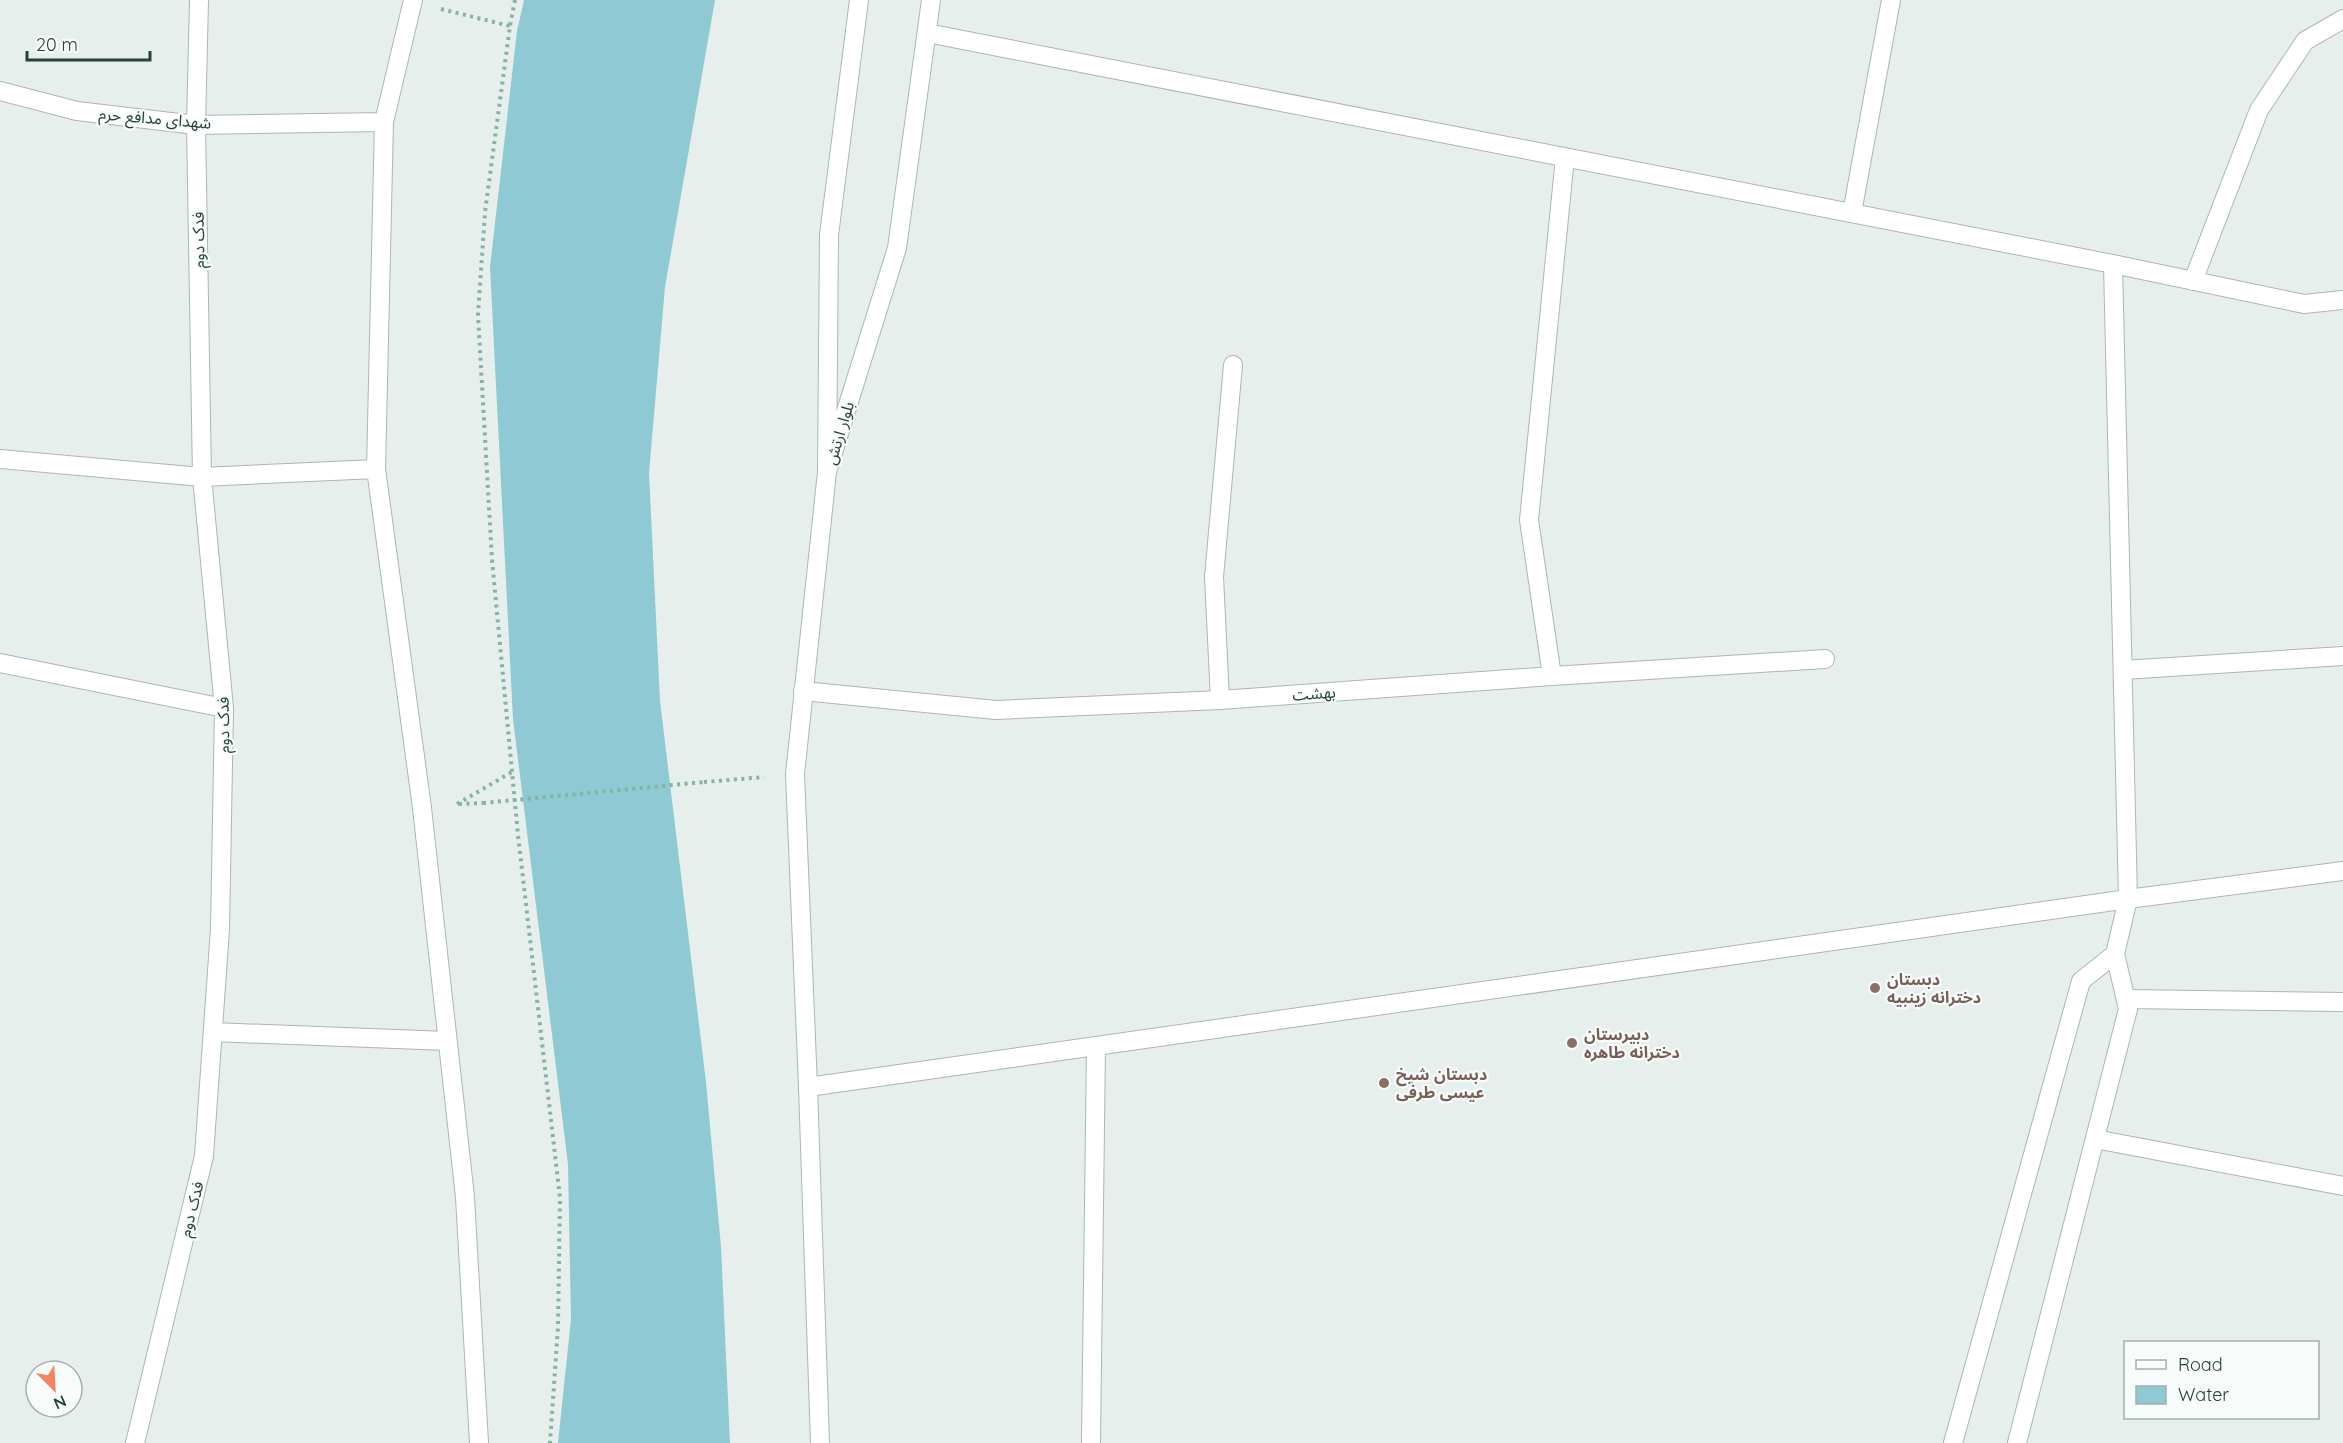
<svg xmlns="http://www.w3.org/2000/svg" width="2343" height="1443" font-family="Quicksand,'Noto Sans Arabic',sans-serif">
	<rect width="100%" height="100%" fill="#e6efeb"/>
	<path fill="#8ec9d4" d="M 524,0 L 715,0 L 665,287 L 649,473 L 660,701 L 706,1082 L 721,1247 L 730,1443 L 558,1443 L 571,1319 L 568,1164 L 513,719 L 490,267 L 517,31 Z"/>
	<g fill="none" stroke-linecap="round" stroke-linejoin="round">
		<g stroke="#a8b8b2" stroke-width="20">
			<path id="service" d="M 1220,700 L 1214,577 L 1233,365
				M 2126,999 L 2343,1002"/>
		</g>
		<g stroke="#a8b8b2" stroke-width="20">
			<path id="minor" d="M 413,0 L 384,122 L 376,469 L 422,808 L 465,1197 L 479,1443
				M 927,33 L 2113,264 L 2128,899 L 2115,954 L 2128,1009 L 2017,1443
				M 0,91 L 77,111 L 196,125 L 384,122
				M 1852,213 L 1891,0
				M 2113,264 L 2304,304 L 2343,300
				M 2193,281 L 2259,110 L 2305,41 L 2343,19
				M 0,459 L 202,477 L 376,469
				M 0,663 L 224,708
				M 2123,670 L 2343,656
				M 1552,676 L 1529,520 L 1565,157
				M 803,691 L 996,710 L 1220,700 L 1552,676 L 1825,659
				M 213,1032 L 447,1041
				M 808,1087 L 2128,899 L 2343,871
				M 2095,1139 L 2343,1186
				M 135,1443 L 204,1156 L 220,929 L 224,708 L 202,477 L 196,125 L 199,0
				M 1091,1443 L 1096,1046
				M 1953,1443 L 2081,981 L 2115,954"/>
		</g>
		<g stroke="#a4bbb3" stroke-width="20">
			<path id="secondary" d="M 859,0 L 829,235 L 827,472 L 897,248 L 931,0
				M 820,1443 L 808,1087 L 795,774 L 827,472"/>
		</g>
		<path stroke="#86b3a5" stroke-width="4" stroke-dasharray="3 4.5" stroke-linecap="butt" d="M 515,0 L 510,26 L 485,212 L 478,315 L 492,560 L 518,835 L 560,1198 L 558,1327 L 550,1443
			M 441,9 L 510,26
			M 704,782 L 764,777
			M 457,804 L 512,772
			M 459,804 L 483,803"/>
		<use href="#service" stroke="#fff" stroke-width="18"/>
		<use href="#minor" stroke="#fff" stroke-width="18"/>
		<use href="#secondary" stroke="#fff" stroke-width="18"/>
		<path stroke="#86b3a5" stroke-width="4" stroke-dasharray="3 4.5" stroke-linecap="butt" d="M 483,803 L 704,782"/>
	</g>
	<g fill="#8d6e63" stroke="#f7fbf9" stroke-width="2">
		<circle cx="1875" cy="988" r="6"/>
		<circle cx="1572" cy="1043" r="6"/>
		<circle cx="1384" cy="1083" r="6"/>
	</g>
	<g text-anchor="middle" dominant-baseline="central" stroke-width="4.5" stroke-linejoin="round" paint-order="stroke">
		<g font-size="16" fill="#24423a" stroke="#f7fbf9">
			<text transform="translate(155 118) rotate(5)">شهدای مدافع حرم</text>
			<text transform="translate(198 240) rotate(-91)">فدک دوم</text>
			<text transform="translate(839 433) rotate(-73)">بلوار ارتش</text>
			<text transform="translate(1314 693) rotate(-4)">بهشت</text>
			<text transform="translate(223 725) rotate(-91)">فدک دوم</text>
			<text transform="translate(191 1209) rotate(-76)">فدک دوم</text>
		</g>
		<g font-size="16" font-weight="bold" fill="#785e54" stroke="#f7fbf9" text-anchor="start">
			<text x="1887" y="979">دبستان<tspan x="1887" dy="18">دخترانه زینبیه</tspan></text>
			<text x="1584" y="1034">دبیرستان<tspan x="1584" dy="18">دخترانه طاهره</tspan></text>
			<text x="1396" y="1074">دبستان شیخ<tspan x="1396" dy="18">عیسی طرفی</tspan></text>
		</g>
	</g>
	<rect x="2124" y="1341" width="195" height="78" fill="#f7fbf9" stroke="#a3b1ad" stroke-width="1.5"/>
	<rect x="2136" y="1360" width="30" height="9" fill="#ffffff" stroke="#a3b1ad" stroke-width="1.5"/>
	<text x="2178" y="1371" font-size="18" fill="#24423a">Road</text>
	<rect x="2136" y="1386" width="30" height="18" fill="#8ec9d4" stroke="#a3b1ad" stroke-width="1.5"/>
	<text x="2178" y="1401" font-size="18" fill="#24423a">Water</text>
	<g transform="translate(54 1389) rotate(156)"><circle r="28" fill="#f7fbf9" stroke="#a3b1ad" stroke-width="1.5"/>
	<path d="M0-4.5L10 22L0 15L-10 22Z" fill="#f4845f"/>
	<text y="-9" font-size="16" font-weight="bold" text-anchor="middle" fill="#24423a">N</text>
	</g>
	<path d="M27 51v9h123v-9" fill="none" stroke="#24423a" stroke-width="3"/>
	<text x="36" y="51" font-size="18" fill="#24423a" stroke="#f7fbf9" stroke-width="4.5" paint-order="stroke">20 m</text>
</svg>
